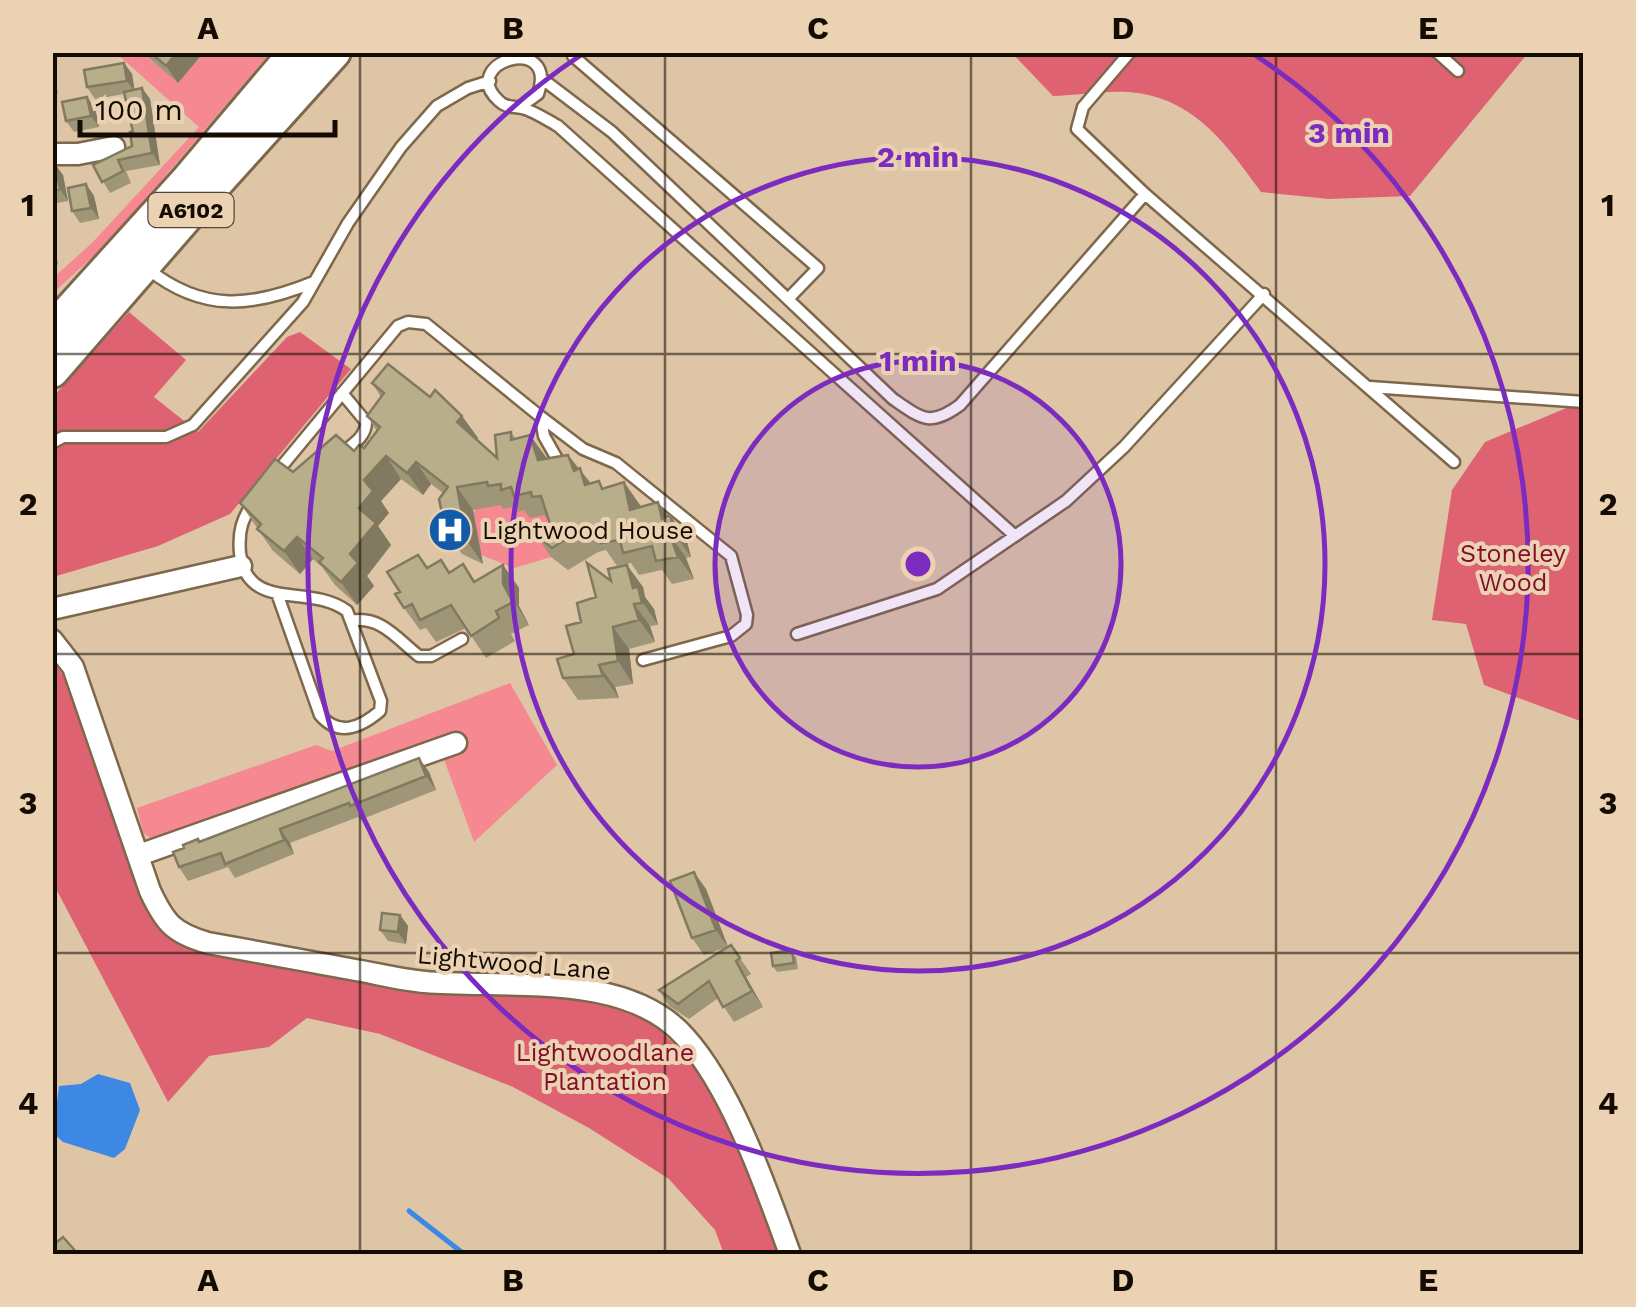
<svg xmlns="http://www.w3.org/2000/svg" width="1636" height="1307" font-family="'Work Sans',sans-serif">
	<rect width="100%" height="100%" fill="#ddc5a6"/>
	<path fill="#f68892" d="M 116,53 L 126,53 L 133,58 L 142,53 L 178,82 L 204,53 L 270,53 L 107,244 L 53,293 L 53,278 L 93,242 L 199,127 Z
		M 503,504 L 568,516 L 565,553 L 514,568 L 469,550 L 478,539 L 475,522 L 465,525 L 476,509 Z
		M 510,683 L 557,765 L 474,842 L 441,751 L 157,842 L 143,833 L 137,808 L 316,745 L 332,751 Z"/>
	<path fill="#df6272" d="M 1012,53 L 1528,53 L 1410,196 L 1329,199 L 1261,192 C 1228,147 1198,102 1138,93 C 1112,89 1080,95 1053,96 Z
		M 129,312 L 186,360 L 154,397 L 198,432 L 287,337 L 300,332 L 351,369 L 230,514 L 158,546 L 53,577 L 53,397 Z
		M 1583,401 L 1583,722 L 1484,685 L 1466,624 L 1432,620 L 1452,490 L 1485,442 Z
		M 52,659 L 76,695 L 142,902 L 163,934 L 188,947 L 408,986 L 593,997 L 640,1011 L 706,1075 L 774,1228 L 780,1254 L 724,1254 L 715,1230 L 669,1179 L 589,1128 L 513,1087 L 380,1034 L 307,1018 L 269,1047 L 209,1056 L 168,1102 L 53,883 Z"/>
	<path fill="#3c88e2" d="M 98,1074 L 130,1083 L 140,1110 L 125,1149 L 114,1158 L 63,1142 L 53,1133 L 59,1086 L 81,1084 Z"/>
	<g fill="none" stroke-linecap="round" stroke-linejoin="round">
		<path stroke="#3c88e2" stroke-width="5" d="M 409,1211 L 464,1254"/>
		<g stroke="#7e684b" stroke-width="15">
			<path id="service" d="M 1130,52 L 1083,107 L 1077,129 L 1145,194 L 1454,462
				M 1437,52 L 1458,71
				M 573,56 L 818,268 L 788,299
				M 541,78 L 612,132 L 893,399 C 922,419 930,427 960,405 L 1145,194
				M 520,107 L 538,94 C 559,32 456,62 499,101 C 506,108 513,106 522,108 C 534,111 547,120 558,126 L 1014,535
				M 148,269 C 203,313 253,307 314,282
				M 1370,387 L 1584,402
				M 541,418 L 544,436 L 561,466
				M 52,443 L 63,437 L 166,437 L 193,425 L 303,302 L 348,223 L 401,147 L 437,106 L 468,88 L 490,81
				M 340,455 C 351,445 366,438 366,422 L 342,393
				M 277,472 L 398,326 L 408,322 L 426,324 L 541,417 L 583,449 L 616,463 L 731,556 L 747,615 L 746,624 L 731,636 L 643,660
				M 254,501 C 242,519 238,531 240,553 C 247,613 310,583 347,611 L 381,701 L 380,711 C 360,728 339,737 320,715 L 278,596
				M 351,621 C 381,615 398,640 419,656 L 431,656 L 462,639
				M 797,634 L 937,589 L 1066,501 L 1124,447 L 1264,294"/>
		</g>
		<g stroke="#7e684b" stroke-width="25">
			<path id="minor" d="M 52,154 L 78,154 L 114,147
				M 52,609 L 241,566
				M 52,640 L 73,667 L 150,891 C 165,923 173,933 208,943 C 255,952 303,960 350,969 C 375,973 400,980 425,982 C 505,989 626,970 685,1037 C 732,1089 766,1188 790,1254
				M 139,855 L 456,743"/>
		</g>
		<g stroke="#7e684b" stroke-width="38">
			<path id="trunk" d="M 52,330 L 186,182 L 296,52
				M 52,371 L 197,204 L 334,52"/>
		</g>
		<use href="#service" stroke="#fff" stroke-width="10"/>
		<use href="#minor" stroke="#fff" stroke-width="20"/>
		<use href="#trunk" stroke="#fff" stroke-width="32"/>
	</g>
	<path fill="#9e9677" d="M 52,52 L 77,52 L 55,58 Z
		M 142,52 L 204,52 L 178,83 Z
		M 124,63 L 132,74 L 134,89 L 142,88 L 150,99 L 160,165 L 126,171 L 131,183 L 110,193 L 93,165 L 132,146 L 133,132 L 124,94 L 95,99 L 87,87 Z
		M 87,97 L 95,108 L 99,127 L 74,132 L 66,121 Z
		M 52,165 L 63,175 L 68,201 L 52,204 Z
		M 86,184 L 94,196 L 99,219 L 80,223 L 72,211 Z
		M 372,383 L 430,397 L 462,416 L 478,438 L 477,440 L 497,458 L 511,432 L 516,439 L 546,458 L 568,455 L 591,483 L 640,505 L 641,507 L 658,502 L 667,516 L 670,515 L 686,538 L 691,557 L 686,558 L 694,579 L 672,584 L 662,570 L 639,575 L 631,563 L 617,566 L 606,550 L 598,552 L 568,570 L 551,557 L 536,535 L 552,530 L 549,520 L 544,515 L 530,518 L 524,510 L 517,512 L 514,507 L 503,509 L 501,505 L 473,510 L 483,564 L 462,554 L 446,532 L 443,493 L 431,484 L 423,495 L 401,479 L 381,501 L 389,513 L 378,526 L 391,545 L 367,576 L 374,586 L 357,605 L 335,585 L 322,567 L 313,559 L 300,574 L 273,551 L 240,503 L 293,472 L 364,448 L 377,431 L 367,416 L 381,397 Z
		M 441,560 L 450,573 L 463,564 L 475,582 L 503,565 L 519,588 L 519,606 L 529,625 L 511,634 L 515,641 L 486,658 L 466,628 L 436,642 L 426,628 L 420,630 L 404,608 L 400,592 L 427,568 Z
		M 611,581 L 643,587 L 645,597 L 654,609 L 658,625 L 650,626 L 655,642 L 629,649 L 633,684 L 615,687 L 619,698 L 578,700 L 563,678 L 574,654 L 581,622 L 596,597 Z
		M 419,758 L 429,772 L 436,790 L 360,820 L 358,817 L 290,843 L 294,854 L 235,878 L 228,867 L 188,881 L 179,867 L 200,842 Z
		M 706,889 L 728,947 L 704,955 L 692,938 Z
		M 400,915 L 408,926 L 406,944 L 388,941 L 380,930 Z
		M 731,945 L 751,974 L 746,977 L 763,1007 L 734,1022 L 718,998 L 689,1019 L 669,1006 L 659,990 Z
		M 796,956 L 798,969 L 777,972 L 773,966 Z"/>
	<path fill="#817a61" d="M 177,52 L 204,52 L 178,83 L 166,66 Z
		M 124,63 L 132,74 L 135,92 L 127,81 Z
		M 52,74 L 54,76 L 58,94 L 52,87 Z
		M 142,88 L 150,99 L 160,165 L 152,153 Z
		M 87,97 L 95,108 L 99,127 L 91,116 Z
		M 55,164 L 63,175 L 68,201 L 60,189 Z
		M 86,184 L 94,196 L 99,219 L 91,208 Z
		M 52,244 L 55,247 L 58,265 L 54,259 Z
		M 462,416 L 478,438 L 472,445 L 457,422 Z
		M 530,435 L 546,457 L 554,482 L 538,460 Z
		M 568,455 L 596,491 L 601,508 L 574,471 Z
		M 386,456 L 401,479 L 381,501 L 389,513 L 378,526 L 391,545 L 367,576 L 374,586 L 357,605 L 341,582 L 350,554 L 364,480 Z
		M 416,462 L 431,484 L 423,495 L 407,473 Z
		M 624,482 L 640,505 L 646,532 L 630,510 Z
		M 457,487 L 473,510 L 483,564 L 467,541 Z
		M 658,502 L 672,523 L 670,515 L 686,538 L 691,557 L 675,534 L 662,519 Z
		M 670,535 L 686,558 L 694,579 L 678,557 Z
		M 297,537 L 313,559 L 300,574 L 284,551 Z
		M 503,565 L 519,588 L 519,606 L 529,625 L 503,584 Z
		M 627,565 L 643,587 L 645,597 L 654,609 L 658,625 L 633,588 Z
		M 634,604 L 650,626 L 655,642 L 639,620 Z
		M 613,627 L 629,649 L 633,684 L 618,661 Z
		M 599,665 L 615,687 L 619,698 L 603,676 Z
		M 419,758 L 429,772 L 436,790 L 426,776 Z
		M 280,829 L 290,843 L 294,854 L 284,840 Z
		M 694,872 L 706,889 L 728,947 L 716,930 Z
		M 400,915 L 408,926 L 406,944 L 398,932 Z
		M 736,961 L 746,977 L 763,1007 L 752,991 Z"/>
	<path fill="#b8ae8a" stroke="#817a61" stroke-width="2.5" d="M 150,52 L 177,52 L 166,66 Z
		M 124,63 L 127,81 L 87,87 L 84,70 Z
		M 142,88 L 152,153 L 118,160 L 123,171 L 102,182 L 93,165 L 132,146 L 130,132 L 133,132 L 124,92 Z
		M 87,97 L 91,116 L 66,121 L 62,102 Z
		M 55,164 L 60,189 L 52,191 L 52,165 Z
		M 86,184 L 91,208 L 72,211 L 68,188 Z
		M 388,364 L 430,397 L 435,390 L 462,416 L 457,422 L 497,458 L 495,435 L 511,432 L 511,440 L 530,435 L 538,460 L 568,455 L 574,471 L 580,468 L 585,485 L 599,481 L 602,489 L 624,482 L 630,510 L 658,502 L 662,519 L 670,515 L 675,534 L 670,535 L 678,557 L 656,561 L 652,546 L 623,553 L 620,540 L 601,543 L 596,526 L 582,529 L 552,548 L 536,535 L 552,530 L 541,496 L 532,497 L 531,492 L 514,496 L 511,487 L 501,490 L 501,484 L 488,486 L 487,482 L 457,487 L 467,541 L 446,532 L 439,499 L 448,487 L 416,462 L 407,473 L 386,456 L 364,480 L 373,491 L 359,508 L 376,523 L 350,554 L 358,563 L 341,582 L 319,562 L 323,558 L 297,537 L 284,551 L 257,529 L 261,524 L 240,503 L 275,459 L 293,472 L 336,435 L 354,451 L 359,445 L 364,448 L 380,427 L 367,416 L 384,393 L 372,383 Z
		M 418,555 L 427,568 L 441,560 L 449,573 L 463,564 L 474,582 L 503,565 L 503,584 L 513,602 L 496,611 L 499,618 L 471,636 L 451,605 L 420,620 L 412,604 L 404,608 L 395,594 L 400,592 L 387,572 Z
		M 587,563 L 611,581 L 608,569 L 627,565 L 633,588 L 638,587 L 642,603 L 634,604 L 639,620 L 613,627 L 618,661 L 599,665 L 603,676 L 563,678 L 557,659 L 574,654 L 566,626 L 581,622 L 577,603 L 596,597 Z
		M 419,758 L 426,776 L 350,806 L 349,803 L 280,829 L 284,840 L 225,864 L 221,853 L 179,867 L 173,852 L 184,848 L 183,845 L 198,839 L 199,842 Z
		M 694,872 L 716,930 L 692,938 L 670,881 Z
		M 382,913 L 400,915 L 398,932 L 380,930 Z
		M 731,945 L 740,958 L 736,961 L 752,991 L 723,1007 L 709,981 L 678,1004 L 659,990 Z
		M 792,950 L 794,963 L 773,966 L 771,953 Z
		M 63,1237 L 78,1254 L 52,1254 L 52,1246 Z"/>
	<path fill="none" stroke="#140c03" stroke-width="2.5" stroke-opacity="0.55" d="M 360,52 L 360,1254M 665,52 L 665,1254M 971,52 L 971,1254M 1276,52 L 1276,1254M 52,354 L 1584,354M 52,654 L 1584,654M 52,953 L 1584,953"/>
	<circle cx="918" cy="564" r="203" fill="#7b2cbf" fill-opacity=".12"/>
	<g fill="none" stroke="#7b2cbf" stroke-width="5">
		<circle cx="918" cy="564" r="203"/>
		<circle cx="918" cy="564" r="407"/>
		<path d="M1255 55A610 610 0 1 1 581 55"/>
	</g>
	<defs>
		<g id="hospital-disc" transform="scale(2.25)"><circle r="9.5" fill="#125bab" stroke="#ebd2b2"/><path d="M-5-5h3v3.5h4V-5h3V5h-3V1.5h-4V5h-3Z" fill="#fff"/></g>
	</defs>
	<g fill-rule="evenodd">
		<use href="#hospital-disc" x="450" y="530"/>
	</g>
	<g text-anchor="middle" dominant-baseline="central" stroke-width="8" stroke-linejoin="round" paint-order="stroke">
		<rect fill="#ebd2b2" stroke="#544738" stroke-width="2.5" x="148.5" y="193" width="85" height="34" rx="8"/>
		<g font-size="22" font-weight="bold" fill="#140c03">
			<text x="191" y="210">A6102</text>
		</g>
		<g font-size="25" fill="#140c03" stroke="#ebd2b2" text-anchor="start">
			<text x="482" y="530">Lightwood House</text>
		</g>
		<g font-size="25" fill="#840d2c" stroke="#ebd2b2">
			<text x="1513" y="553">Stoneley<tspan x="1513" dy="29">Wood</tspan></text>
			<text x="605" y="1052">Lightwoodlane<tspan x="605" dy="29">Plantation</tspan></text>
		</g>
		<g font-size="25" fill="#140c03" stroke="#ebd2b2">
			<text transform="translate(514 963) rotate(5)">Lightwood Lane</text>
		</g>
	</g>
	<circle cx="918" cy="564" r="15" fill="#7b2cbf" stroke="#ebd2b2" stroke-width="5"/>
	<g font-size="30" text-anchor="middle" font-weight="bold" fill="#7b2cbf" stroke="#ebd2b2" stroke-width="8" stroke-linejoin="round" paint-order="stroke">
		<text x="1349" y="143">3 min</text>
		<text x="918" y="167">2 min</text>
		<text x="918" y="371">1 min</text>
	</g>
	<rect width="1636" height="1307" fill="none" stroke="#ebd2b2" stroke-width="110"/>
	<path d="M80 120v15h255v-15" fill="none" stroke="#140c03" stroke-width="5"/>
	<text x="95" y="120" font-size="30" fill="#140c03" stroke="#ebd2b2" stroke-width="8" paint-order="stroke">100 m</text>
	<rect x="55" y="55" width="1526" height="1197" fill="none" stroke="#140c03" stroke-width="4"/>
	<g font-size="32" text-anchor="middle" font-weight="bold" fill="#140c03">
		<text x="208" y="39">A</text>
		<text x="513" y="39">B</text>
		<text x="818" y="39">C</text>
		<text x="1123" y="39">D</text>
		<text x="1428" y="39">E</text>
		<text x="28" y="216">1</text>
		<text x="1608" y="216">1</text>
		<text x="28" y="515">2</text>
		<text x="1608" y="515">2</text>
		<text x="28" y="814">3</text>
		<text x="1608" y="814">3</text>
		<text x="28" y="1114">4</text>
		<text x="1608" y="1114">4</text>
		<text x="208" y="1291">A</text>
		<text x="513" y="1291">B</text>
		<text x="818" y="1291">C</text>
		<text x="1123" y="1291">D</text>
		<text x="1428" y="1291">E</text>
	</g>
</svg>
